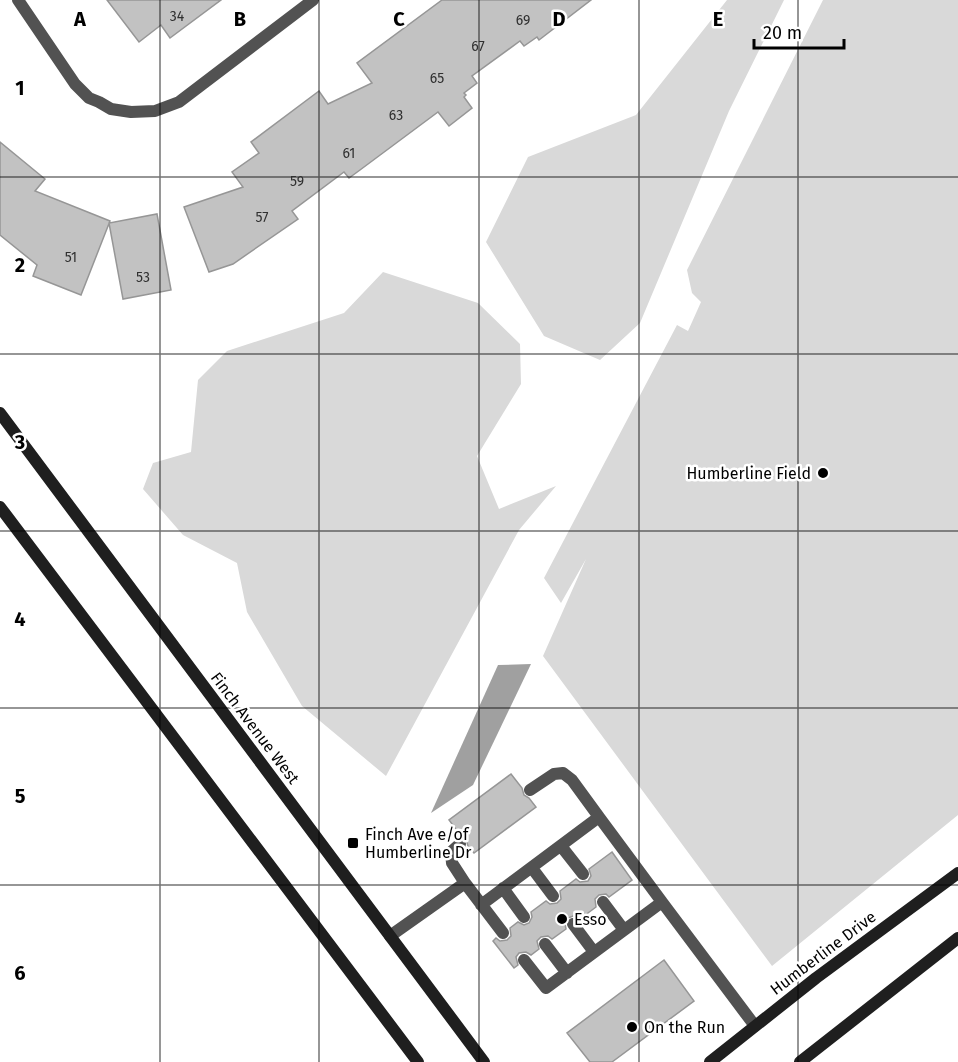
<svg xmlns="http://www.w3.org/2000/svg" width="958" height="1062" font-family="'Fira Sans',sans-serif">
	<rect width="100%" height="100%" fill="#fff"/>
	<path fill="#d9d9d9" d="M 727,0 L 784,0 L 729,111 L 640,323 L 600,360 L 544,336 L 486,242 L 528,157 L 636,115 Z
		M 823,0 L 958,0 L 958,815 L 772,966 L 543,656 L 586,559 L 561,603 L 544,578 L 677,325 L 688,331 L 701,302 L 692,293 L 687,270 Z
		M 383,272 L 478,303 L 520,344 L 521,384 L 477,456 L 499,509 L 556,486 L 519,530 L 386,776 L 302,706 L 247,612 L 237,563 L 183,535 L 143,489 L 153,463 L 191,452 L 198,380 L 227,351 L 344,313 Z"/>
	<path fill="#a0a0a0" d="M 531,664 L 473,785 L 431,813 L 498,665 Z"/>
	<path fill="#c2c2c2" stroke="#969696" stroke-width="1.5" d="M 107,0 L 221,0 L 170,38 L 161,25 L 139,42 Z
		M 442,0 L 591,0 L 539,40 L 537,37 L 524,46 L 520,41 L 472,76 L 477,83 L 464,93 L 466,95 L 464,97 L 472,108 L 449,126 L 438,112 L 360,170 L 349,178 L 344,172 L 292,211 L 298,219 L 233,264 L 209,272 L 184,207 L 243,187 L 232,172 L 259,153 L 251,142 L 319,91 L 328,104 L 372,83 L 357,63 Z
		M 0,142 L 45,179 L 35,191 L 110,221 L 81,295 L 33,276 L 37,265 L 0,235 Z
		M 157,214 L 171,290 L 123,299 L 109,223 Z
		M 511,774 L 522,788 L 524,795 L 529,798 L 536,807 L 474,853 L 468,846 L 466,839 L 461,836 L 449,820 Z
		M 612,852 L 632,880 L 609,897 L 606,894 L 599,895 L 595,899 L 596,907 L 580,919 L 573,916 L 568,918 L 565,924 L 566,929 L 552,939 L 548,936 L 541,937 L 537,941 L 539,949 L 531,955 L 526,952 L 519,953 L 516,957 L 518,965 L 514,968 L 493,941 L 496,938 L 500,941 L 507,940 L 511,936 L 510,928 L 518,922 L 524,925 L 529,923 L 532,917 L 531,912 L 546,901 L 550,904 L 557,903 L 561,899 L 560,891 L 576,879 L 580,882 L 588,881 L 591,876 L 589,869 Z
		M 664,960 L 694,1001 L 612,1062 L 590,1062 L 567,1033 Z"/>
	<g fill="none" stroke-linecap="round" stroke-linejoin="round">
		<path stroke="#525252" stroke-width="12" d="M 530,790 L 554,774 L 563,773 L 572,780 L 599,817
			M 460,844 L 451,852 L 452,863 L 465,883
			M 561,846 L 583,874
			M 532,868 L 553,896
			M 503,888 L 524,917
			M 603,902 L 624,930
			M 481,905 L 599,817 L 662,902
			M 573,924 L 594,952
			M 390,936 L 465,883 L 503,933
			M 545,944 L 567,973
			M 524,960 L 546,988 L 662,902 L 755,1026"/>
		<path stroke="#525252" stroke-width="12" d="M 18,0 L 75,84 L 89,98 L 99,102 L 111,109 L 131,112 L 155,111 L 179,102 L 313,0"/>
		<path stroke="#1f1f1f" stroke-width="12" d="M 0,413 L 484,1062
			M 0,507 L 418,1062
			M 710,1062 L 816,978 L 958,873
			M 800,1062 L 958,938"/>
	</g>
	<path fill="none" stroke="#000" stroke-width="1.5" stroke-opacity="0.55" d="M 160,0 L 160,1062M 319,0 L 319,1062M 479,0 L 479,1062M 639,0 L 639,1062M 798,0 L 798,1062M 0,177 L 958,177M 0,354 L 958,354M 0,531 L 958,531M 0,708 L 958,708M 0,885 L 958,885"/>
	<g fill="#000" stroke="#fff" stroke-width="2">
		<circle cx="823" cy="473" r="6"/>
		<rect x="347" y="837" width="12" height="12" rx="3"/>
		<circle cx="562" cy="919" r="6"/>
		<circle cx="632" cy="1027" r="6"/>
	</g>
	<g text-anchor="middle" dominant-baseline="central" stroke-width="5" stroke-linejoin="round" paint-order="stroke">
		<g font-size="14" fill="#303030">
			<text x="177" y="16">34</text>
			<text x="523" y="20">69</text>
			<text x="478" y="46">67</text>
			<text x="437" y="78">65</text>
			<text x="396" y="115">63</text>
			<text x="349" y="153">61</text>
			<text x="297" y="181">59</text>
			<text x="262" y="217">57</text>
			<text x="71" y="257">51</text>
			<text x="143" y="277">53</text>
		</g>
		<g font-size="16" fill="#000" stroke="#fff" text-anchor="start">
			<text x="811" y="473" text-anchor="end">Humberline Field</text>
			<text x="365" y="834">Finch Ave e/of<tspan x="365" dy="18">Humberline Dr</tspan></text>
			<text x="574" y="919">Esso</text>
			<text x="644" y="1027">On the Run</text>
		</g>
		<g font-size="16" fill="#000" stroke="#fff">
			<text transform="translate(255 728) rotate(53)">Finch Avenue West</text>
			<text transform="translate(823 953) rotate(-37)">Humberline Drive</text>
		</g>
	</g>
	<g font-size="20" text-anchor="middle" font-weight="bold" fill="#000" stroke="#fff" stroke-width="5" stroke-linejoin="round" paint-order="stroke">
		<text x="80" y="26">A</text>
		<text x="240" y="26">B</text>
		<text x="399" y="26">C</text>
		<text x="559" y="26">D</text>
		<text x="718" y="26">E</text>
		<text x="20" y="95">1</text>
		<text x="20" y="272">2</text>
		<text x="20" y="449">3</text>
		<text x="20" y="626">4</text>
		<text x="20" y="803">5</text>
		<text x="20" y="980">6</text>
	</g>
	<path d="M754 39v9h90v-9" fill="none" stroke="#000000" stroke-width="3"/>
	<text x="763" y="39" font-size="18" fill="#000000" stroke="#ffffff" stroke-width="4.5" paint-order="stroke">20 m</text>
</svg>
